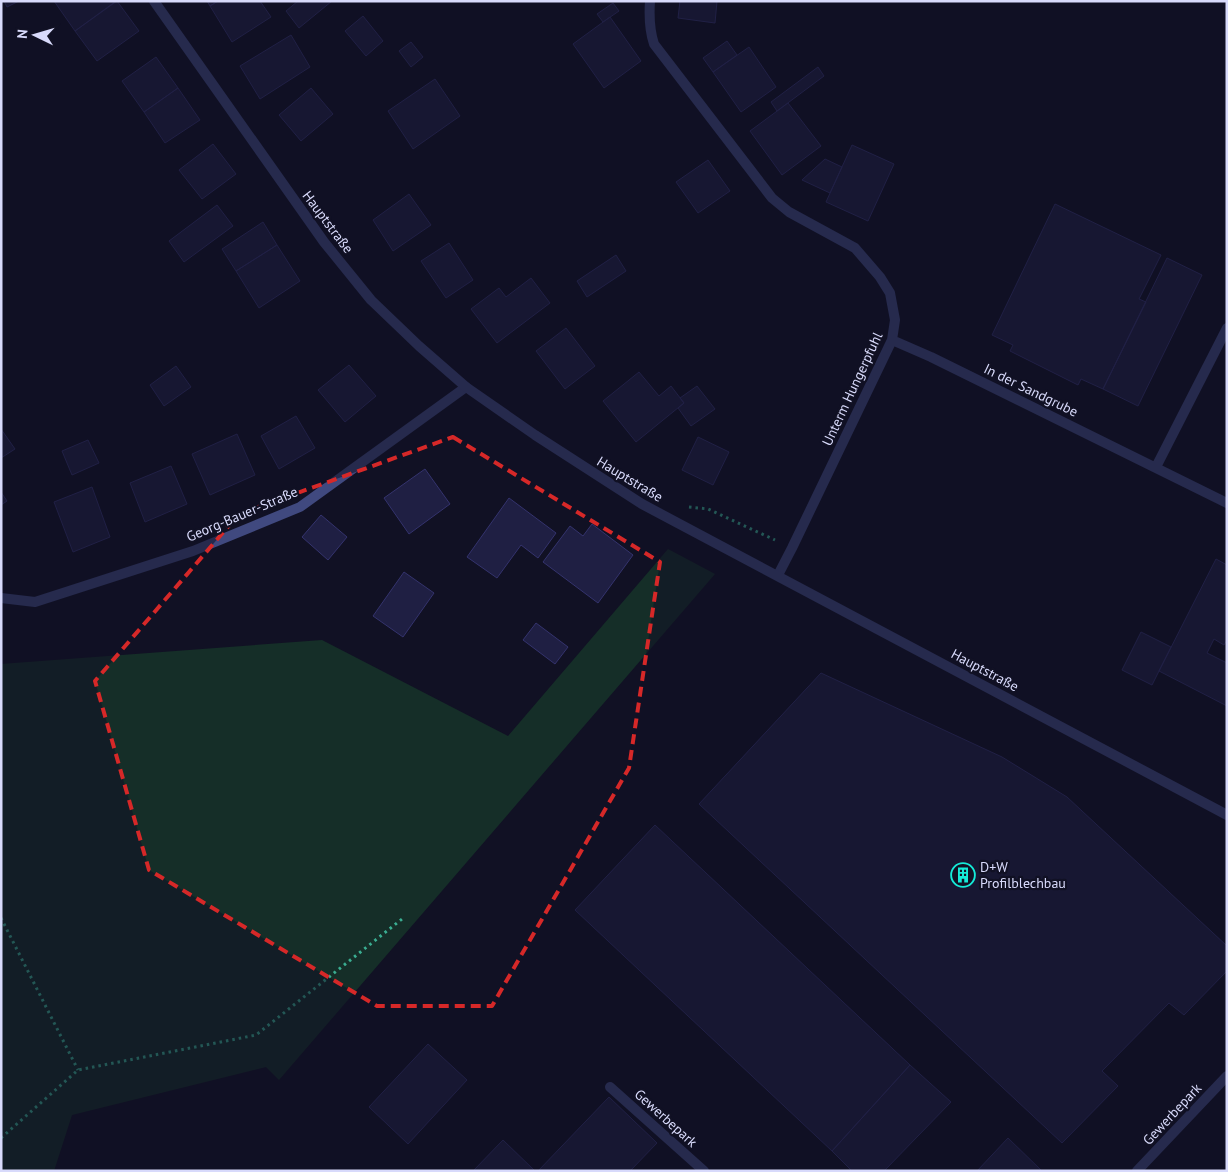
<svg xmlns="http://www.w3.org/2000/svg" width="1228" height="1172" font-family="'PT Sans',sans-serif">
	<rect width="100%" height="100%" fill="#111124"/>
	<path fill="#152e28" d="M 668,549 L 715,574 L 279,1080 L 266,1067 L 72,1115 L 54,1171 L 1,1171 L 1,664 L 322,640 L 508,736 Z"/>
	<path fill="#1f1f43" stroke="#34336d" d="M 4,1 L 19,1 L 7,7 Z
		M 54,1 L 116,1 L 75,31 Z
		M 117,1 L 139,31 L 97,61 L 75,31 Z
		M 207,1 L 218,1 L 210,6 Z
		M 218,1 L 260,1 L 271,17 L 232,42 L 210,6 Z
		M 298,1 L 332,1 L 299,28 L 286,11 Z
		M 680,1 L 717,1 L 715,23 L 678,18 Z
		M 613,3 L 619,11 L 603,22 L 597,14 Z
		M 363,16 L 383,41 L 366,56 L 345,31 Z
		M 610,17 L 641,61 L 604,88 L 573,44 Z
		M 291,35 L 310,67 L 260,99 L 240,66 Z
		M 727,41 L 737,55 L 713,72 L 703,58 Z
		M 411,42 L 423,57 L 411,67 L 399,51 Z
		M 749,47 L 776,87 L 741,112 L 713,72 Z
		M 156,57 L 178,88 L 144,112 L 122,81 Z
		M 818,67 L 824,76 L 777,111 L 771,102 Z
		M 435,79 L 460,116 L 413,149 L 388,111 Z
		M 178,88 L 200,120 L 165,143 L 144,112 Z
		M 311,88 L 333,114 L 301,141 L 279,115 Z
		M 788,103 L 821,146 L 782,175 L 750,131 Z
		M 213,144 L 236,174 L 202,199 L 179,170 Z
		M 852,145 L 894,164 L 868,221 L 826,202 Z
		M 825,159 L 842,167 L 830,193 L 802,180 Z
		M 708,160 L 730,191 L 698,213 L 676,182 Z
		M 409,194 L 431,225 L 393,251 L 373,220 Z
		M 1055,204 L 1161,255 L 1139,299 L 1146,302 L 1103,389 L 1081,379 L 1078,385 L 1010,351 L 1013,345 L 992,335 Z
		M 217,205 L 233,226 L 184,262 L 169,241 Z
		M 263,222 L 277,245 L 236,271 L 222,249 Z
		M 449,243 L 473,280 L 446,298 L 421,261 Z
		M 277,245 L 300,281 L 259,308 L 236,271 Z
		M 616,255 L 626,271 L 587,297 L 577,281 Z
		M 1167,258 L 1202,275 L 1138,406 L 1103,389 Z
		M 531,278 L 550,303 L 497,343 L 471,309 L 499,288 L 506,297 Z
		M 566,328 L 595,366 L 565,389 L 536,351 Z
		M 349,365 L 376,396 L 345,422 L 318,390 Z
		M 176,366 L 191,387 L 164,406 L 150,385 Z
		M 639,372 L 659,396 L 671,386 L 684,403 L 636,442 L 603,401 Z
		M 697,386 L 715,409 L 691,426 L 678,408 L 684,403 L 680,398 Z
		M 296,416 L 315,448 L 279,469 L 261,436 Z
		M 1,429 L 15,449 L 1,458 Z
		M 237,434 L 255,475 L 210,495 L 192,454 Z
		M 698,437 L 729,452 L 713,485 L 682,470 Z
		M 88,440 L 99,463 L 72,475 L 62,451 Z
		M 171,466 L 187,504 L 145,522 L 130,483 Z
		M 425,469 L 450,504 L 409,534 L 384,498 Z
		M 92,487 L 110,537 L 73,552 L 54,502 Z
		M 1,492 L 7,501 L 1,505 Z
		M 509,498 L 556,533 L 538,558 L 521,545 L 497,578 L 467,557 Z
		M 321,515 L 347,537 L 328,560 L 302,537 Z
		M 592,524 L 633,555 L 598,603 L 543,562 L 570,526 L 583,536 Z
		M 1216,559 L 1227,565 L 1227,640 L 1224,645 L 1214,639 L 1207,653 L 1227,663 L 1227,706 L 1159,671 Z
		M 404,572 L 434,593 L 403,637 L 373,616 Z
		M 536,623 L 568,647 L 555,664 L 523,640 Z
		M 1141,632 L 1171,647 L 1152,685 L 1122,670 Z
		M 821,673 L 1002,757 L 1067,797 L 1227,946 L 1227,971 L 1184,1015 L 1169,1003 L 1102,1071 L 1118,1086 L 1062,1143 L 699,804 Z
		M 655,825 L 910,1065 L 832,1151 L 575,910 Z
		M 428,1044 L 467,1080 L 408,1144 L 369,1107 Z
		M 910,1065 L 951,1102 L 884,1171 L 852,1171 L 832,1151 Z
		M 609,1097 L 657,1143 L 630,1171 L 538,1171 Z
		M 1008,1138 L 1042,1171 L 977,1171 Z
		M 503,1140 L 535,1171 L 473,1171 Z"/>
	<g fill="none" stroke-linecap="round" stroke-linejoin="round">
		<path stroke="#3aad91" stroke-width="3" stroke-dasharray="2.5 4" stroke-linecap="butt" d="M 689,507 L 708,509 L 775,540
			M 1,918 L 78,1070
			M 1,1138 L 78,1070 L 256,1035 L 402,919"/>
		<path stroke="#40497f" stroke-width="10" d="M 650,1 C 649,16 649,29 654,44 L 772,198 L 789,212 L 855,248 L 880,277 L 890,293 L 895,320 L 892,340 L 792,548 L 778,575
			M 892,340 L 931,357 L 1227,503
			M 1156,467 L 1227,328
			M 1,598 L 35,602 L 193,551 L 300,507 L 466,387
			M 610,1087 L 704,1171
			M 1137,1171 L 1227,1076"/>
		<path stroke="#40497f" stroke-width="10" d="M 154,1 L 324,242 L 371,300 L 419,346 L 466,387 L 535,435 L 642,504 L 1227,815"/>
	</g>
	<path d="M0 0H1228V1172H0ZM 453,437 L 660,562 L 629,768 L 492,1006 L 377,1006 L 149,870 L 95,681 L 239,514 Z" fill="#111124" fill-opacity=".55" fill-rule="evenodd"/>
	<path fill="none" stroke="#d62828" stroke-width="4" stroke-dasharray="10 6" stroke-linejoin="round" d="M 453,437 L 660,562 L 629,768 L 492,1006 L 377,1006 L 149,870 L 95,681 L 239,514 Z"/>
	<defs>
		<g id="building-ring" transform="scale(1.25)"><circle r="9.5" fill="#111124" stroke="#15ead8" stroke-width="1.5"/><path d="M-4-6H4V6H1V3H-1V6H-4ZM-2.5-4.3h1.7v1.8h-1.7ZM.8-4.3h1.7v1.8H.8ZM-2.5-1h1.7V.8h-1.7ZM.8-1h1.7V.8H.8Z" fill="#15ead8"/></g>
	</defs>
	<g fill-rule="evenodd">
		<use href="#building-ring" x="963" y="875"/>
	</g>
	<g text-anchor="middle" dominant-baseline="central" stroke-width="4.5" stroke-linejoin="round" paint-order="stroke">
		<g font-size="14" fill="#d8dafb" stroke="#111124">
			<text transform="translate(328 222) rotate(53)">Hauptstraße</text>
			<text transform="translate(852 389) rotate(-65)">Unterm Hungerpfuhl</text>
			<text transform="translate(1031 390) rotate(26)">In der Sandgrube</text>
			<text transform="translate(630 479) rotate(31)">Hauptstraße</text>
			<text transform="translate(242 514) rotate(-23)">Georg-Bauer-Straße</text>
			<text transform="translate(985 670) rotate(28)">Hauptstraße</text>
			<text transform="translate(1172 1114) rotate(-47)">Gewerbepark</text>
			<text transform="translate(666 1118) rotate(42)">Gewerbepark</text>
		</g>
		<g font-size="14" fill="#d8dafb" stroke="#111124" text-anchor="start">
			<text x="980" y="867">D+W<tspan x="980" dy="16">Profilblechbau</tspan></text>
		</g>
	</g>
	<rect width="1228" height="1172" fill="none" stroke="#d8dafb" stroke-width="5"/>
	<g transform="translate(35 35) rotate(275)" stroke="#111124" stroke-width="4" paint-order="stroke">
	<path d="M0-4L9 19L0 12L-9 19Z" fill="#d8dafb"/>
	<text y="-8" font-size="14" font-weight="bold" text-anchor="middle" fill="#d8dafb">N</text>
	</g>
</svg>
